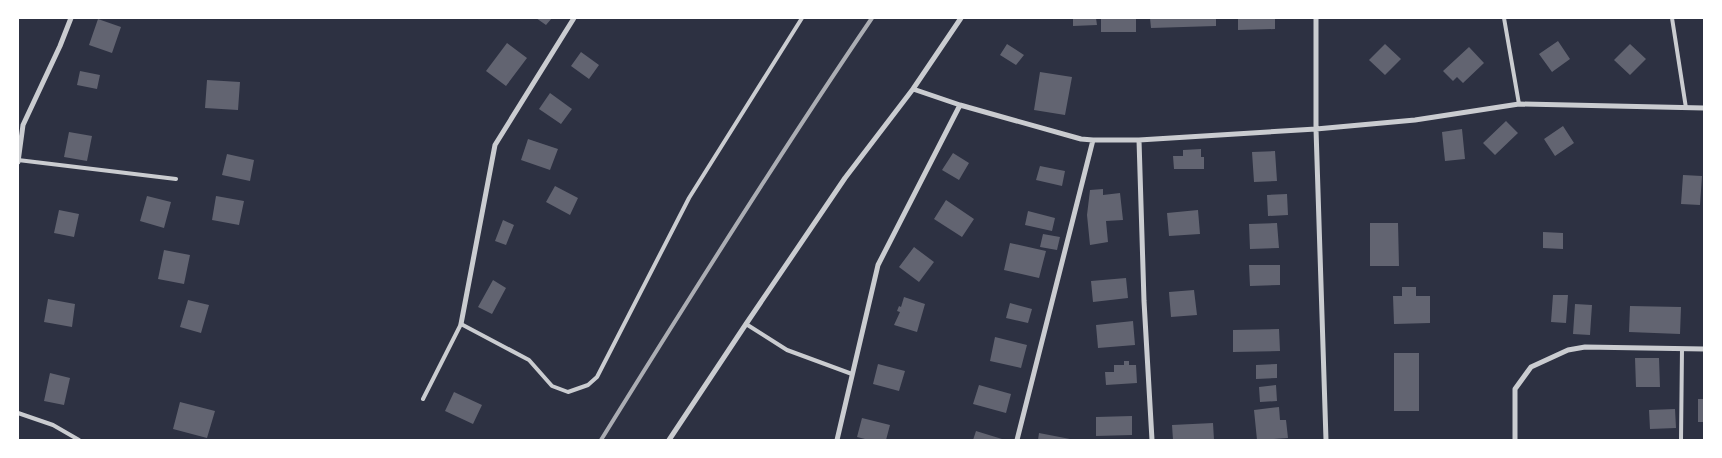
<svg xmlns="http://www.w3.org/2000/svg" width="1722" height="458" font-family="'Sofia Sans Condensed',sans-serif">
	<rect width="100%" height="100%" fill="#2d3142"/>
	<path fill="#626471" d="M 536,18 L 552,18 L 546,25 Z
		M 1073,18 L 1096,18 L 1097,25 L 1073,26 Z
		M 1101,18 L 1136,18 L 1136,32 L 1101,32 Z
		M 1150,18 L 1216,18 L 1216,26 L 1151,28 Z
		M 1238,18 L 1275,18 L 1275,29 L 1238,30 Z
		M 98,19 L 121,27 L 112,53 L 89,45 Z
		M 1558,41 L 1570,59 L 1552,72 L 1539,54 Z
		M 507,43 L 527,58 L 506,86 L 486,71 Z
		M 1007,44 L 1024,55 L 1016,65 L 1000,55 Z
		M 1385,44 L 1401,59 L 1385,75 L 1369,60 Z
		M 1630,44 L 1646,59 L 1630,75 L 1614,60 Z
		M 1469,47 L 1484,63 L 1463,83 L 1457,77 L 1453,81 L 1443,71 Z
		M 581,52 L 599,65 L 589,79 L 571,66 Z
		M 80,71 L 100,75 L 97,89 L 77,85 Z
		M 1040,72 L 1072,77 L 1065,115 L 1034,110 Z
		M 207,80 L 240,82 L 238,110 L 205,108 Z
		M 550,93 L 572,109 L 561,124 L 539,109 Z
		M 1506,121 L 1518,133 L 1495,155 L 1483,143 Z
		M 1563,126 L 1574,143 L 1555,156 L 1544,139 Z
		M 1462,129 L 1465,159 L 1445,161 L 1442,132 Z
		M 69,132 L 92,136 L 87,161 L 64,157 Z
		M 528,139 L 558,149 L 550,170 L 521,160 Z
		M 1201,149 L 1201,157 L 1204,157 L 1204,169 L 1174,169 L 1173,156 L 1183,156 L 1183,150 Z
		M 1275,151 L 1277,181 L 1254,182 L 1252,152 Z
		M 953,153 L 969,163 L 959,180 L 942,170 Z
		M 227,154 L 254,160 L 250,181 L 222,175 Z
		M 1040,166 L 1065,171 L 1062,186 L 1036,180 Z
		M 1683,175 L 1702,176 L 1700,205 L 1681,204 Z
		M 555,186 L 578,198 L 570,215 L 546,202 Z
		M 1103,189 L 1103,195 L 1120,193 L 1123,220 L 1106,221 L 1108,242 L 1090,245 L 1087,215 L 1090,190 Z
		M 1287,194 L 1288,215 L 1268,216 L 1267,195 Z
		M 147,196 L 171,202 L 164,228 L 140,221 Z
		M 216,196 L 244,201 L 239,225 L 212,220 Z
		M 946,200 L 974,219 L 962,237 L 934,219 Z
		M 59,210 L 79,214 L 74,237 L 54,233 Z
		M 1198,210 L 1200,234 L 1169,236 L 1167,213 Z
		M 1028,211 L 1055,218 L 1052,231 L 1025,225 Z
		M 503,220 L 514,225 L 506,245 L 495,241 Z
		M 1277,223 L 1279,248 L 1250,249 L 1249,224 Z
		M 1370,223 L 1398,223 L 1399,266 L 1370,266 Z
		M 1543,232 L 1563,233 L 1563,249 L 1543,248 Z
		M 1043,234 L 1060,237 L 1057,250 L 1040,247 Z
		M 1010,243 L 1046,251 L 1039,278 L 1004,270 Z
		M 914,247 L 934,262 L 919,282 L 899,267 Z
		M 164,250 L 190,255 L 184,284 L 158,279 Z
		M 1249,265 L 1280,265 L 1280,285 L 1250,286 Z
		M 1126,278 L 1128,298 L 1093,302 L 1091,281 Z
		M 493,280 L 506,288 L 492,314 L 478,307 Z
		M 1402,287 L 1416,287 L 1416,296 L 1430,296 L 1430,323 L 1394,324 L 1393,296 L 1402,296 Z
		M 1194,290 L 1197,315 L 1171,317 L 1169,292 Z
		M 1553,295 L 1568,295 L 1566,323 L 1551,322 Z
		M 904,297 L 925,304 L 917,332 L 894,325 L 900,312 L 897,311 L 899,306 L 901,307 Z
		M 48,299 L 75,304 L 72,327 L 44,322 Z
		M 188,300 L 209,305 L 201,333 L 180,327 Z
		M 1010,303 L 1032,309 L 1028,323 L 1006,318 Z
		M 1575,304 L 1592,305 L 1590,335 L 1573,334 Z
		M 1630,306 L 1681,307 L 1680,334 L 1629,332 Z
		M 1133,321 L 1135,345 L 1098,348 L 1096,325 Z
		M 1279,329 L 1280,351 L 1233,352 L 1233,330 Z
		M 995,337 L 1027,345 L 1021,368 L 990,361 Z
		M 1394,353 L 1419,353 L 1419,411 L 1394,411 Z
		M 1635,358 L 1659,358 L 1660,387 L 1636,387 Z
		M 1124,361 L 1129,361 L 1129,365 L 1136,365 L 1137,383 L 1106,385 L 1105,372 L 1114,372 L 1114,365 L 1124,365 Z
		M 878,364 L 905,371 L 899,391 L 873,384 Z
		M 1277,364 L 1277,378 L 1256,379 L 1256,365 Z
		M 50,373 L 70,378 L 64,405 L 44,401 Z
		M 979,385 L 1011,394 L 1006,413 L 973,404 Z
		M 1276,385 L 1277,401 L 1260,402 L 1259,387 Z
		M 454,392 L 482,405 L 473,424 L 445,411 Z
		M 1698,399 L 1704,399 L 1704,422 L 1698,422 Z
		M 180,402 L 215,411 L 207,438 L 173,429 Z
		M 1279,407 L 1280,420 L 1286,420 L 1288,438 L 1257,440 L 1254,410 Z
		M 1675,409 L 1676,428 L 1650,429 L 1649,410 Z
		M 1132,416 L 1132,435 L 1096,436 L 1096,417 Z
		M 862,418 L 890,425 L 886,440 L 869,440 L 857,437 Z
		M 1213,423 L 1214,440 L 1173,440 L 1172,425 Z
		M 976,431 L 1002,439 L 1001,440 L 973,440 Z
		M 1039,433 L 1070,439 L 1070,440 L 1038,440 Z"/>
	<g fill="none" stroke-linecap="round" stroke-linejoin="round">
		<path stroke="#caccd0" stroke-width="4" d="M 1504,18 L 1519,104
			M 1672,18 L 1686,108
			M 18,160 L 176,179
			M 746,324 L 787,350 L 852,374
			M 423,399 L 461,324 L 529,360 L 552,386 L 568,392 L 588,385 L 597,377 L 689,198 L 802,18
			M 18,413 L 53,425 L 79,440
			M 1681,440 L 1682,349"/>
		<path stroke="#caccd0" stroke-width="5" d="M 1316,18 L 1316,129 L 1326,440
			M 913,89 L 960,105 L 1081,139 L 1093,140 L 1139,140 L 1316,129 L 1415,120 L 1519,104 L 1704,108
			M 1139,140 L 1144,301 L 1152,440
			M 18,162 L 23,125 L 60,46 L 71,18
			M 461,324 L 495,145 L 574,18
			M 669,440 L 746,324 L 845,178 L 913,89 L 961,18
			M 837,440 L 878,265 L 960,105
			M 1017,440 L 1093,140
			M 1515,440 L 1515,389 L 1531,367 L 1568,350 L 1585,347 L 1704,349"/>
		<path stroke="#abadb3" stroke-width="4" d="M 601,440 C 689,298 778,156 872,18"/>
	</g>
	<rect width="1722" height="458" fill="none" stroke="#ffffff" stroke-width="38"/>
</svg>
